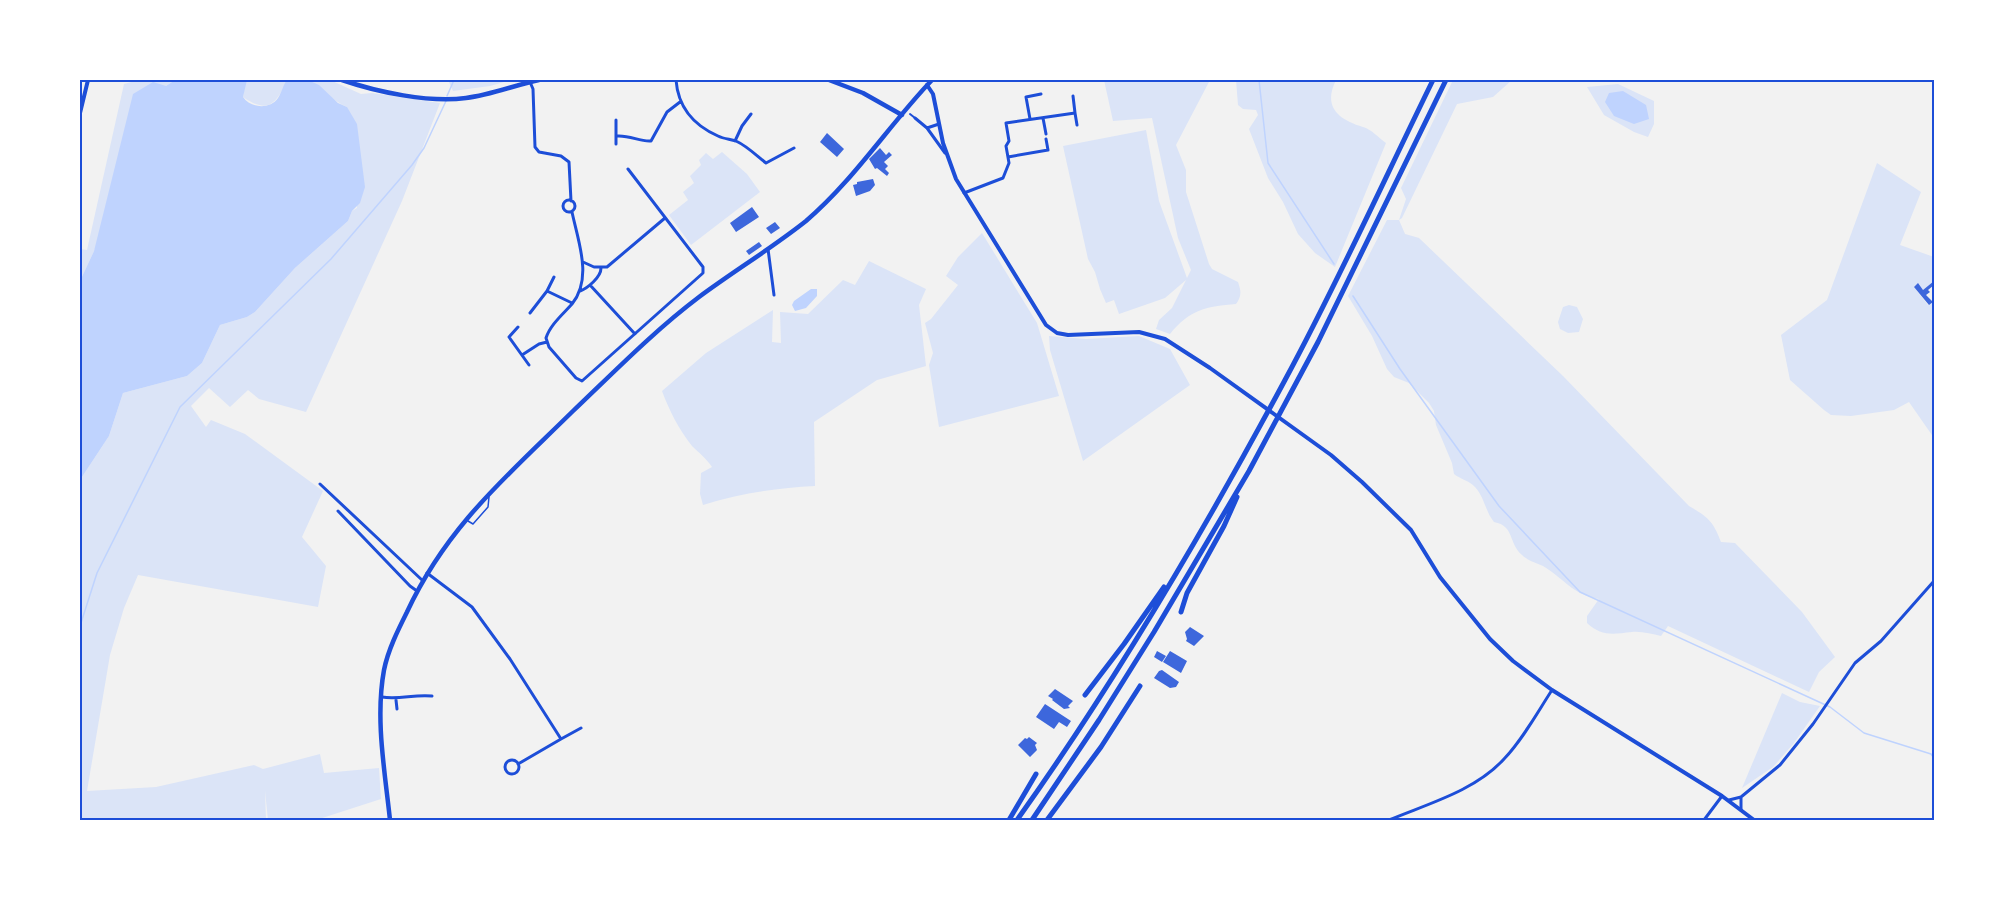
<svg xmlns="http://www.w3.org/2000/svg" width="2014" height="900" font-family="Overpass,sans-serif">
	<rect width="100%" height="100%" fill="#f2f2f2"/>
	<path fill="#dbe4f7" d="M 139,80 L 175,80 L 166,86 L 94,251 L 80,281 L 80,249 L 87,250 L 124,84 Z
		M 246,80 L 288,80 C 276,103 269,115 243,97 Z
		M 308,80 L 330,80 L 361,94 L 372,93 L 440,103 L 402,201 L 306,412 L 259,399 L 248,390 L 230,407 L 209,388 L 191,406 L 206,427 L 211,420 L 245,434 L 323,491 L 302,537 L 326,566 L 318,607 L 138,575 L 124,608 L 110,655 L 87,791 L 156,787 L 254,765 L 263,769 L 320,754 L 324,773 L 379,768 L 381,799 L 316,820 L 268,820 L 265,791 L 266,820 L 80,820 L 80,792 L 81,791 L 80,791 L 80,480 L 109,436 L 123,393 L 187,376 L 202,363 L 220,325 L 247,317 L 255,312 L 295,268 L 348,221 L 352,211 L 357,208 L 347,107 C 331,101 323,86 308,80 Z
		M 448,80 L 511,80 L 490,86 L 453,91 Z
		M 1104,80 L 1210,80 L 1176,145 L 1186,170 L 1186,192 L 1209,264 L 1212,269 L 1238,282 C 1241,291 1242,296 1236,304 C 1207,306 1189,310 1170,334 L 1156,329 L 1159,320 L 1172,308 L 1186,280 L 1165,298 L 1119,314 L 1114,300 L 1106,303 L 1100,289 L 1095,272 L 1088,259 L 1063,146 L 1146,130 L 1159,201 L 1187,278 L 1191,270 L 1178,238 L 1152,118 L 1113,121 Z
		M 1236,80 L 1336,80 C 1323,106 1337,119 1363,127 C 1371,129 1379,138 1386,143 L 1335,267 L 1315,253 L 1298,234 L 1283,202 L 1268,178 L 1249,129 L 1258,115 L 1256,110 L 1243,109 L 1238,105 Z
		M 1453,80 L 1512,80 L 1493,97 L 1457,104 L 1402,218 L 1399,220 L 1405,234 L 1419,238 L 1563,376 L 1689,506 C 1708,517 1713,521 1721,542 L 1735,543 L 1802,612 L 1835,657 L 1819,672 L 1809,692 L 1668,626 L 1661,636 C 1652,634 1641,631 1632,632 C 1613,634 1602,637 1587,623 L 1587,616 L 1599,599 C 1571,594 1565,579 1543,566 C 1536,563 1528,561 1522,555 C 1508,543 1515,526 1494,522 C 1485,511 1485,498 1475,487 C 1470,481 1460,479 1454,474 L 1452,463 L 1436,425 L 1434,411 L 1429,403 L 1409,383 L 1394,377 L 1387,369 L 1372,336 L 1348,296 L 1387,220 L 1399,220 L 1406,199 L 1401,188 Z
		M 1618,84 L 1654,101 L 1654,124 L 1648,137 L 1634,132 L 1604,115 L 1587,87 Z
		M 722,152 L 747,174 L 760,192 L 691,245 L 669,215 L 688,200 L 683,192 L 694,183 L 690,176 L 701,165 L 699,160 L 706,153 L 713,159 Z
		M 1877,163 L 1921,192 L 1900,245 L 1934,257 L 1934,281 L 1923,290 L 1918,284 L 1914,287 L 1928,305 L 1932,303 L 1934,306 L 1934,438 L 1909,402 L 1894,410 L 1851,416 L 1831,415 L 1824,410 L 1790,380 L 1781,335 L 1827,300 Z
		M 982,233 L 1037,323 L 1059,396 L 939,427 L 929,365 L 933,353 L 925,323 L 931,319 L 958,285 L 946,276 L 958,257 Z
		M 869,261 L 926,289 L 919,305 L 926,366 L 877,380 L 814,422 L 815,486 C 777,488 740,493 703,505 L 700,494 L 701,473 L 712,467 C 706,458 699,453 692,446 C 679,430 669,410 662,391 L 706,353 L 773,310 L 772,342 L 781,343 L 780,312 L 808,314 L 843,280 L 855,285 Z
		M 1569,305 L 1577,307 L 1583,319 L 1579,332 L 1568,333 L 1560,329 L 1558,322 L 1563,307 Z
		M 1049,336 L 1086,339 L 1139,336 L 1170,349 L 1190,385 L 1083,461 L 1050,350 Z
		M 1782,693 L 1800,702 L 1820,706 L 1794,743 L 1773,767 L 1742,788 Z"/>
	<path fill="#bfd3fe" d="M 175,80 L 247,80 L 243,97 C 250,108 270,110 278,98 C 282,92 283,85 287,80 L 308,80 L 319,85 L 338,103 L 347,107 L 357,124 L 365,187 L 360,203 L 352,211 L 348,221 L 295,268 L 255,312 L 247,317 L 220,325 L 202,363 L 187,376 L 123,393 L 109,436 L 80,480 L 80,281 L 94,251 L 133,94 L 153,82 L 166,86 Z
		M 1623,91 L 1646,105 L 1649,119 L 1634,124 L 1614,116 L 1605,102 L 1609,93 Z
		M 811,289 L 817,289 L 817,296 L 806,308 L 795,311 L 792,305 L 794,301 Z"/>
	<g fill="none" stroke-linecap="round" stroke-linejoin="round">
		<path stroke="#bfd3fe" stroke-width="1.5" d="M 1259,80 L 1268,163 L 1334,264
			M 447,96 L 454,80
			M 1353,296 L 1400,369 L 1499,506 L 1580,592 L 1830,707 L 1864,733 L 1931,754 L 1934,758
			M 80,626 L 97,573 L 180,407 L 331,259 L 412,165 L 424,148 L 446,101"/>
	</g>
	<path fill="#3d67dc" d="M 827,133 L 844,149 L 837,157 L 820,142 Z
		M 880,148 L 886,155 L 889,152 L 892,155 L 884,162 L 888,166 L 885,169 L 889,173 L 887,176 L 877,168 L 875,169 L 869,159 Z
		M 873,179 L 875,185 L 870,191 L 856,196 L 853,185 L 857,184 L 857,182 Z
		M 752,207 L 759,217 L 736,232 L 730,223 Z
		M 775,222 L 780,228 L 771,234 L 766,228 Z
		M 759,242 L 762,246 L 749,255 L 746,251 Z
		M 1934,281 L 1934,285 L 1928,290 L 1930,292 L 1926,295 L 1933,302 L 1929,305 L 1914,287 L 1918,283 L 1923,290 Z
		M 1190,627 L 1204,636 L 1194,646 L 1186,641 L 1187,639 L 1185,632 Z
		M 1157,651 L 1166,656 L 1162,662 L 1154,657 Z
		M 1170,651 L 1187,661 L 1181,673 L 1163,662 Z
		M 1162,670 L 1179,682 L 1176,687 L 1170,688 L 1154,678 L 1159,671 Z
		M 1055,689 L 1073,701 L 1068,706 L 1070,708 L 1064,709 L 1052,700 L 1053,699 L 1048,696 Z
		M 1045,704 L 1071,721 L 1067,727 L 1059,722 L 1054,729 L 1036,717 Z
		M 1029,737 L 1037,743 L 1035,745 L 1037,750 L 1030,757 L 1018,745 L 1025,738 L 1027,739 Z"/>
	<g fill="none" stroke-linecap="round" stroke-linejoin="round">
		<path stroke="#1d4ed8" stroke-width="1.5" d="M 468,521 L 473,524 L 488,507 L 489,497"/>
		<path stroke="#1d4ed8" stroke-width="2" d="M 910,114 L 915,118"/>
		<path stroke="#1d4ed8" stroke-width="3" d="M 676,80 C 678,106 693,125 718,136 C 724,139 730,139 736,141 C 747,146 757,156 766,163 L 794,148
			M 530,82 L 533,89 L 535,147 L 539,152 L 561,156 L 569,162 L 571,201
			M 1075,113 L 1077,125
			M 915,118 L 927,128 L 945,153
			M 1043,118 L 1046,134
			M 1030,119 L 1026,97 L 1041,94
			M 616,120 L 616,144
			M 927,128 L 939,124
			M 617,136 C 630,135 640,142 651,141 L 667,112 L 680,102
			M 735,141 L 742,126 L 751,114
			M 1008,157 L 1048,150 L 1046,139
			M 964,193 L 1003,178 L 1009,163 L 1006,146 L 1009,141 L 1006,123 L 1075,113 L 1073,96
			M563 206a6 6 0 1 1 12 0a6 6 0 1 1-12 0Z
			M 572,212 C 578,241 593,278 572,304 C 563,314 550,325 546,338 L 549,347 L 576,378 L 582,381 L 703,273 L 703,267 L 628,169
			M 768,249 L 774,295
			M 583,262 L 594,267 L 607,267 L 665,218
			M 590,285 L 635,334
			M 547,291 L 572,303
			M 580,291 C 588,288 601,277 601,268
			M 530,313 L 547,291 L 554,277
			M 518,327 L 509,337 L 529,365
			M 522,355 L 539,344 L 547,342
			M 320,484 L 422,580
			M 338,511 L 410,586 L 417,591
			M 427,573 L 472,607 L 510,659 L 561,739 L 518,764
			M 382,697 C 399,700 414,694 432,696
			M 396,700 L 397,709
			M 561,739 L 581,728
			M505 767a7 7 0 1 1 14 0a7 7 0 1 1-14 0Z
			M 1741,797 L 1741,810
			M 1729,800 L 1741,797 L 1780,765 L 1813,724 L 1855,663 L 1881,641 L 1934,581
			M 1389,820 C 1427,804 1475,791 1504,759 C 1523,739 1537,713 1552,690
			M 1704,820 L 1722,796"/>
		<path stroke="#1d4ed8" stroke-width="4" d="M 927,85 L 933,94 L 943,143 L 956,179 L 1046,325 L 1057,333 L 1068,335 L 1139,332 L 1165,339 L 1210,368 L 1331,455 L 1362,482 L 1411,530 L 1440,577 L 1490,639 L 1513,661 L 1552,690 L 1722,796 L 1754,820
			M 80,113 L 88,80"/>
		<path stroke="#1d4ed8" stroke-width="4.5" d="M 342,80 C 377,92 429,103 466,98 C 491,95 515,85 539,80
			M 829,80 L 863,93 L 902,115
			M 390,820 C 385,772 375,719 384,670 C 388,650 398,630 407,612 C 447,526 507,476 573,411 C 614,372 654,331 699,297 C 734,271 772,248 806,221 C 854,180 889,125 932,80"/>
		<path stroke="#1d4ed8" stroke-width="5" d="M 1181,612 L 1187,593 L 1224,526 L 1237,497
			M 1085,695 L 1124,644 L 1164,587
			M 1009,820 L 1036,774
			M 1017,820 C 1116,681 1204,531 1285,380 C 1338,282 1384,180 1433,80
			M 1032,820 L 1099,720 L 1154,632 L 1249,471 L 1318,342 L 1446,80
			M 1047,820 L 1101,747 L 1140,686"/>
	</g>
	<rect width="2014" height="900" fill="none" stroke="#ffffff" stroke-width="162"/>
	<rect x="81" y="81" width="1852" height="738" fill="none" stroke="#1d4ed8" stroke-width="2"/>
</svg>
